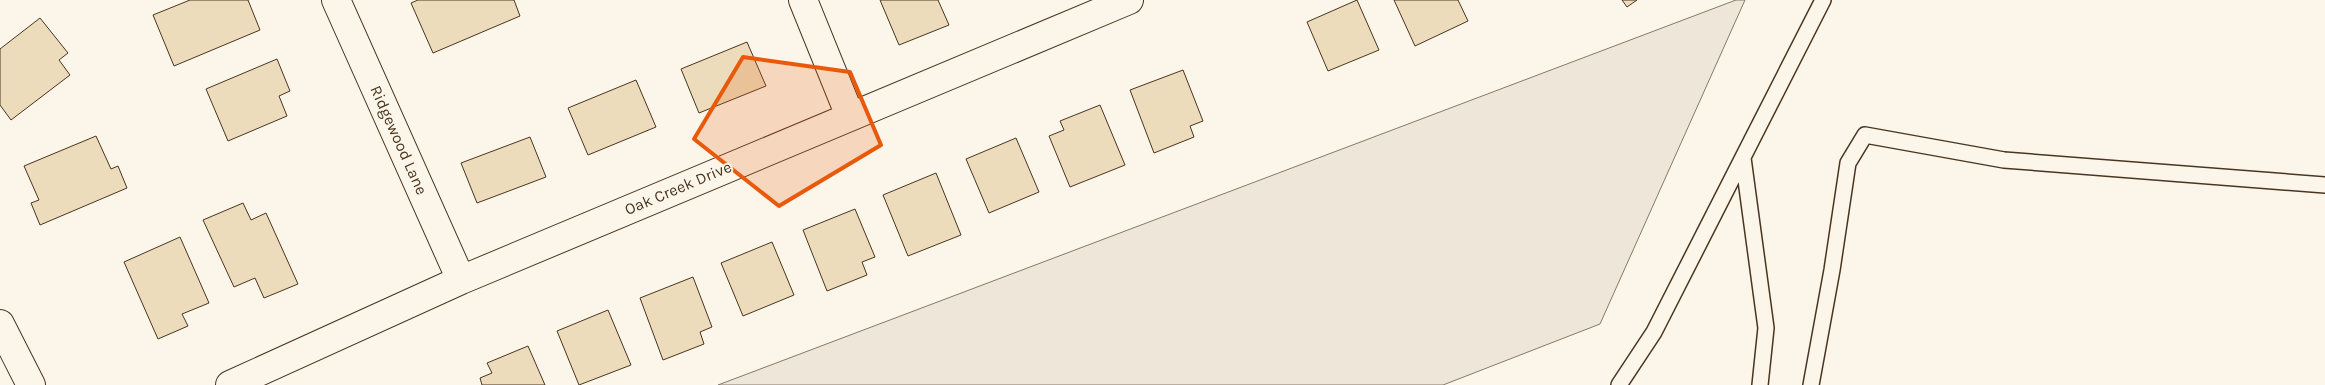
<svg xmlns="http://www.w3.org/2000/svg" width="2325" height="385" font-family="Karla,sans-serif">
	<rect width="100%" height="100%" fill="#fbf6e9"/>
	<path fill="#ede6d9" stroke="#887966" d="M 1736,0 L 1745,0 L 1600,324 L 1443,385 L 718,385 Z"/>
	<path fill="#ecdcbc" stroke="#4a3520" d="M 190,0 L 248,0 L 260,30 L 174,66 L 153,15 Z
		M 418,0 L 514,0 L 520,16 L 433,53 L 411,3 Z
		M 880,0 L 938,0 L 949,25 L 899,45 Z
		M 1357,0 L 1379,50 L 1328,71 L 1307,22 Z
		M 1394,0 L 1458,0 L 1468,21 L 1415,46 Z
		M 1622,0 L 1637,0 L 1627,7 Z
		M 40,18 L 68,53 L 59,60 L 70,75 L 11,120 L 0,105 L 0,49 Z
		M 747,42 L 766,86 L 699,113 L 681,69 Z
		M 277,59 L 290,91 L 279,96 L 287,116 L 228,141 L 206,89 Z
		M 1183,70 L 1203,121 L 1190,126 L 1194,137 L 1154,153 L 1130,90 Z
		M 636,80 L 656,127 L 588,155 L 568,108 Z
		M 1100,105 L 1125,165 L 1070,187 L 1049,136 L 1064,130 L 1060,121 Z
		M 96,136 L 111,169 L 118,166 L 127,188 L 40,225 L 31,203 L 39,200 L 24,166 Z
		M 530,137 L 546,177 L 477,203 L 461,163 Z
		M 1016,138 L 1039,192 L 989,213 L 966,159 Z
		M 936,173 L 961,235 L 908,256 L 883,195 Z
		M 243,203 L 251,220 L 266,213 L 298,284 L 264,298 L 255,278 L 234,287 L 203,220 Z
		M 855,209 L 875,257 L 862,262 L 867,275 L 827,291 L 803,230 Z
		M 180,237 L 209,303 L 182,314 L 188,326 L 158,339 L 124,262 Z
		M 772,242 L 794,295 L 743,316 L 721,263 Z
		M 693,277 L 712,327 L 700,332 L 704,344 L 663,360 L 640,298 Z
		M 608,310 L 631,365 L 579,385 L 557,331 Z
		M 528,346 L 545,385 L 482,385 L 480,378 L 492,373 L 487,363 Z"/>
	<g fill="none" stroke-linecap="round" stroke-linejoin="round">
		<g stroke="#4a3520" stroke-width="18">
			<path id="service" d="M 1743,158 L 1766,328 L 1760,385
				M 1619,385 L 1654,332 L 1823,0
				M 1811,385 L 1832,270 L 1848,163 L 1865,135 L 2004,160 L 2325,185"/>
		</g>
		<g stroke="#4a3520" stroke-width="30">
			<path id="minor" d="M 336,0 L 461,280
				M 803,0 L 850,116
				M 0,324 L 31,385
				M 230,385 L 461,280 L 1129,0"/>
		</g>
		<use href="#service" stroke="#fbf6e9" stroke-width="15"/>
		<use href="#minor" stroke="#fbf6e9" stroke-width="28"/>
	</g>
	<path fill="#e8590c" fill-opacity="0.2" stroke="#e8590c" stroke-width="4" stroke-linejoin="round" d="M 743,57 L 850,72 L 881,145 L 779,206 L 694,139 Z"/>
	<g text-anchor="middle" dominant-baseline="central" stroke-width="4" stroke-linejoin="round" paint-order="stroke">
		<g font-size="16" fill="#4a3520" stroke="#fbf6e9">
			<text transform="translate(399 140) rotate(66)">Ridgewood Lane</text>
			<text transform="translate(678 188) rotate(-23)">Oak Creek Drive</text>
		</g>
	</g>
</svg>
